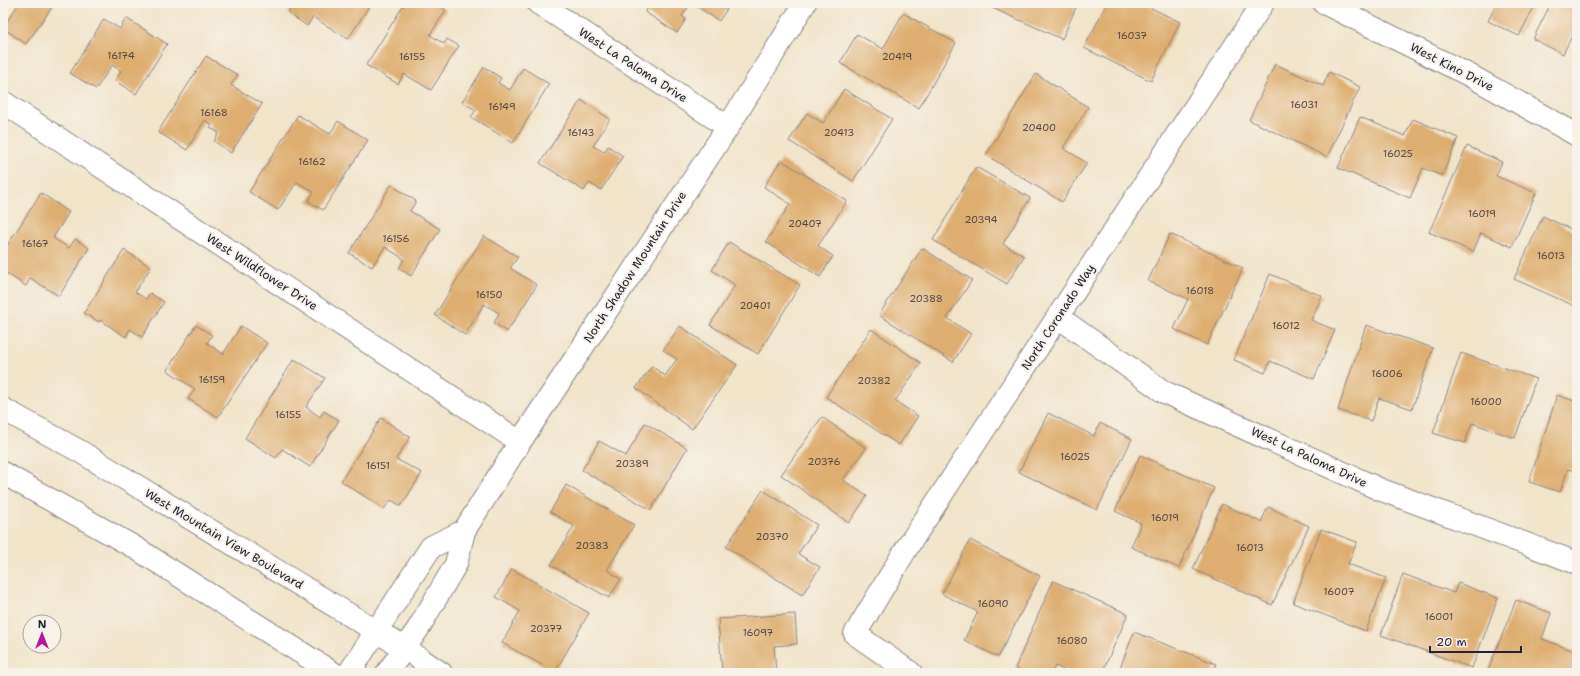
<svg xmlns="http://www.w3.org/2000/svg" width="1580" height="676" font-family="'Shantell Sans',sans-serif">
	<rect width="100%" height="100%" fill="#f7f3e8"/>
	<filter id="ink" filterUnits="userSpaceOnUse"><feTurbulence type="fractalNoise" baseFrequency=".025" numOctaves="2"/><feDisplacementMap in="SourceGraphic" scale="8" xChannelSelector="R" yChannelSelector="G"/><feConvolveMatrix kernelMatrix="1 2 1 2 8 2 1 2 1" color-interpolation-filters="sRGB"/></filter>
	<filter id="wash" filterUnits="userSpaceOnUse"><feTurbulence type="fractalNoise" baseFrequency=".012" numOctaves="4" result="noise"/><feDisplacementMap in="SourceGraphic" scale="16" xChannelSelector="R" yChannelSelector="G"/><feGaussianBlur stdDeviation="0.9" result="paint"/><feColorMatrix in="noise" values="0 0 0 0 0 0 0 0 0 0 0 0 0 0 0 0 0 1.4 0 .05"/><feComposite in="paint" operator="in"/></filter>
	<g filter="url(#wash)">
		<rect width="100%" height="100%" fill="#f0e4c9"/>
		<g id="blocks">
			<path fill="#dead70" d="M 19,3 L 55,3 L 26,44 L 3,28 Z
				M 294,3 L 371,3 L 348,39 L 313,17 L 307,26 L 288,13 Z
				M 405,3 L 434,3 L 446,10 L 430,35 L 444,44 L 447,39 L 459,46 L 431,90 L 404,74 L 398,84 L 366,65 Z
				M 651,3 L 691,3 L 682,16 L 686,19 L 677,33 L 645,12 Z
				M 692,3 L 731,3 L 719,21 Z
				M 991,3 L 1078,3 L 1062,39 L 990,7 Z
				M 1107,3 L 1149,3 L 1147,6 L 1180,22 L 1151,81 L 1084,48 Z
				M 1497,3 L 1536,3 L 1519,36 L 1488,21 Z
				M 1551,3 L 1577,3 L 1577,31 L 1575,30 L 1563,54 L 1533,39 Z
				M 903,13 L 956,43 L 919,108 L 840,63 L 857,34 L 883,49 Z
				M 126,18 L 167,44 L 136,94 L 115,81 L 121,71 L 112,65 L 96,89 L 70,73 L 104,19 L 120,29 Z
				M 206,56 L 238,75 L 231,85 L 262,104 L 231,153 L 214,141 L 219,133 L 210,128 L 212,125 L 205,120 L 187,150 L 158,132 Z
				M 1275,64 L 1323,86 L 1329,72 L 1360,87 L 1327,157 L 1249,120 Z
				M 484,67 L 501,78 L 498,83 L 510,90 L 523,68 L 549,84 L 513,143 L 471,117 L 476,110 L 462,102 Z
				M 1036,74 L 1088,107 L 1063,148 L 1087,163 L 1062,202 L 986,155 Z
				M 844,89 L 892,119 L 853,181 L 789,141 L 807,113 L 823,123 Z
				M 581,100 L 610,119 L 593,146 L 604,152 L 608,146 L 623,156 L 601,190 L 589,183 L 584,191 L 540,163 Z
				M 298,115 L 330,134 L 338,121 L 368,140 L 323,210 L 308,201 L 314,192 L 297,182 L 278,210 L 249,192 Z
				M 1360,117 L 1405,136 L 1413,119 L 1458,138 L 1442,176 L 1423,168 L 1410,198 L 1338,168 Z
				M 1467,146 L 1502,162 L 1496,176 L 1536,193 L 1512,247 L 1481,233 L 1473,252 L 1429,232 Z
				M 781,160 L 847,201 L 818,246 L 833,256 L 820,277 L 766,242 L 790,204 L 764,187 Z
				M 976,167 L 1030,198 L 1003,244 L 1024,256 L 1007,284 L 933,240 Z
				M 391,185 L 416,201 L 410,211 L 440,229 L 411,276 L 399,268 L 404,259 L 385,247 L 372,267 L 349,253 Z
				M 41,193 L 69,212 L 53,238 L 69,248 L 75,239 L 89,248 L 59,296 L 30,278 L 26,286 L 3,271 L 3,252 Z
				M 1543,216 L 1577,232 L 1577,307 L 1514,279 Z
				M 1170,234 L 1243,268 L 1207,345 L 1174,329 L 1188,299 L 1148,281 Z
				M 484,236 L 518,257 L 510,268 L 537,285 L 507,332 L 494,323 L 499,313 L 484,304 L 465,335 L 435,315 Z
				M 729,242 L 800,285 L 758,354 L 710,325 L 735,285 L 712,270 Z
				M 922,248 L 972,280 L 947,318 L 971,334 L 953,362 L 879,315 Z
				M 124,250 L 151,267 L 135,292 L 146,299 L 150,293 L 164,302 L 142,337 L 130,329 L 126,337 L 100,320 L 99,322 L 84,313 Z
				M 1270,274 L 1322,296 L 1311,320 L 1335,330 L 1314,379 L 1270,361 L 1265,373 L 1234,360 Z
				M 196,325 L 212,335 L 207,343 L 223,354 L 241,326 L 267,343 L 218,417 L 188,399 L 195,389 L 167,370 Z
				M 1366,325 L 1433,348 L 1412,409 L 1379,398 L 1371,421 L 1338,410 Z
				M 680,326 L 737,365 L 692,429 L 636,388 L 652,366 L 665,376 L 677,359 L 663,350 Z
				M 871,329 L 921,363 L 895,401 L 918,416 L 899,445 L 826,397 Z
				M 1461,353 L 1536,379 L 1515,438 L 1472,423 L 1465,443 L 1433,433 Z
				M 294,359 L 325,378 L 306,407 L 320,417 L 324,411 L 339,420 L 310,467 L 282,449 L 276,458 L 245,438 Z
				M 1557,395 L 1577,402 L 1577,472 L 1568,469 L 1560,492 L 1529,482 Z
				M 1048,413 L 1094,436 L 1100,423 L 1132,439 L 1097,510 L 1019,472 Z
				M 822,417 L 866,448 L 843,480 L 867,496 L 849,523 L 781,475 Z
				M 381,418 L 410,437 L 396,459 L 422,473 L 401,506 L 391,500 L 384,509 L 341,481 Z
				M 645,423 L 687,448 L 651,510 L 582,470 L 599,441 L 626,456 Z
				M 1140,455 L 1214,488 L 1179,568 L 1131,547 L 1141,523 L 1115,511 Z
				M 566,485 L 634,525 L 607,570 L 621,579 L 609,598 L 551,565 L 574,526 L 550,512 Z
				M 763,490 L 817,525 L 798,554 L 820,567 L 802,595 L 726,547 Z
				M 1222,504 L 1261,522 L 1268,507 L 1309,526 L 1272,605 L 1193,569 Z
				M 1321,529 L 1357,542 L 1348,564 L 1386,578 L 1366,631 L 1293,603 Z
				M 970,540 L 1040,576 L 998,657 L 964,640 L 978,612 L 942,594 Z
				M 512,569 L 589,613 L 555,672 L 502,643 L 520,611 L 496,597 Z
				M 1403,574 L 1454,593 L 1458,583 L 1498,598 L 1472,668 L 1381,635 Z
				M 1053,581 L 1128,614 L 1102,673 L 1071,673 L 1055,666 L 1052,673 L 1026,673 L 1015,668 Z
				M 1516,600 L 1551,613 L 1542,639 L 1577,652 L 1570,673 L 1487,673 Z
				M 795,614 L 797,644 L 774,646 L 776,673 L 722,673 L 718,619 Z
				M 1134,632 L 1216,664 L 1212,673 L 1118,673 Z"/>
		</g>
	</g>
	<g filter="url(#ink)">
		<use href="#blocks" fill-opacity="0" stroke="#898382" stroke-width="1"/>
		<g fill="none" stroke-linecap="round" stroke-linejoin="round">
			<g stroke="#898382" stroke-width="24">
				<path id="minor" d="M 538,3 L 728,127
					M 1324,3 L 1469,75 L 1577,135
					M 3,102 L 520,442
					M 1058,317 L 1164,392 L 1379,489 L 1577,563
					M 3,409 L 81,452 L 404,648 L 441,673
					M 3,473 L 134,547 L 333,673
					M 349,673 L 431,547 L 464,531
					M 387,673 L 418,629 L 456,564 L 464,531 L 520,442 L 728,127 L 805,3
					M 911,673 L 855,634 L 908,546 L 1263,3"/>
			</g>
			<use href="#minor" stroke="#fff" stroke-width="22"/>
		</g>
	</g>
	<g text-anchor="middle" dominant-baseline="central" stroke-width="4" stroke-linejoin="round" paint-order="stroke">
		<g font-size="10" fill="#514548">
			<text x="1132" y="35">16037</text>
			<text x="121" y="55">16174</text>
			<text x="412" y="56">16155</text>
			<text x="897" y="56">20419</text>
			<text x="1304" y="104">16031</text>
			<text x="502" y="106">16149</text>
			<text x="214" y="112">16168</text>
			<text x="1039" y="127">20400</text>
			<text x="581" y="132">16143</text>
			<text x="839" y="132">20413</text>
			<text x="1398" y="153">16025</text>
			<text x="312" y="161">16162</text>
			<text x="1482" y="213">16019</text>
			<text x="981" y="219">20394</text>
			<text x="805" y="223">20407</text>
			<text x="396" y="238">16156</text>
			<text x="35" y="243">16167</text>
			<text x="1551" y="255">16013</text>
			<text x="1200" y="290">16018</text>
			<text x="489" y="294">16150</text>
			<text x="926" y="298">20388</text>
			<text x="755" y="305">20401</text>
			<text x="1286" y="325">16012</text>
			<text x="1387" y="373">16006</text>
			<text x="212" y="379">16159</text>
			<text x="874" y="380">20382</text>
			<text x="1486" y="401">16000</text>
			<text x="288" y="414">16155</text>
			<text x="1075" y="456">16025</text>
			<text x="824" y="461">20376</text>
			<text x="632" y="463">20389</text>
			<text x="378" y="465">16151</text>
			<text x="1165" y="517">16019</text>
			<text x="772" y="536">20370</text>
			<text x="592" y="545">20383</text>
			<text x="1250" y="547">16013</text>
			<text x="1339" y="591">16007</text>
			<text x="993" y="603">16090</text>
			<text x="1439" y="616">16001</text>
			<text x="546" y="628">20377</text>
			<text x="758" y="632">16097</text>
			<text x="1072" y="640">16080</text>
		</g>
		<g font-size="12" fill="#22223b" stroke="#f7f3e8">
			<text transform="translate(633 65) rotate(33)">West La Paloma Drive</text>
			<text transform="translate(1452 67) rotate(27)">West Kino Drive</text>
			<text transform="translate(635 267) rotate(-57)">North Shadow Mountain Drive</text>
			<text transform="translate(262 272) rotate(33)">West Wildflower Drive</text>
			<text transform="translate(1058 317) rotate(-57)">North Coronado Way</text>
			<text transform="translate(1309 457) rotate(25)">West La Paloma Drive</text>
			<text transform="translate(224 539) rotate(31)">West Mountain View Boulevard</text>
		</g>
	</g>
	<rect width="1580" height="676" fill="none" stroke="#f7f3e8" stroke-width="16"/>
	<g transform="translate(42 634)"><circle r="19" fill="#f7f3e8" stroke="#a29fa3"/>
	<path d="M0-3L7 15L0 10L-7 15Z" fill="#b5179e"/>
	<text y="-6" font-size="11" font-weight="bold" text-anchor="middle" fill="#22223b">N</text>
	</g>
	<path d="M1430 646v6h91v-6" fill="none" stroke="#22223b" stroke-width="2"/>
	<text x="1436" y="646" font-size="12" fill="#22223b" stroke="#f7f3e8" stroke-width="3" paint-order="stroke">20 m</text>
</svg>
